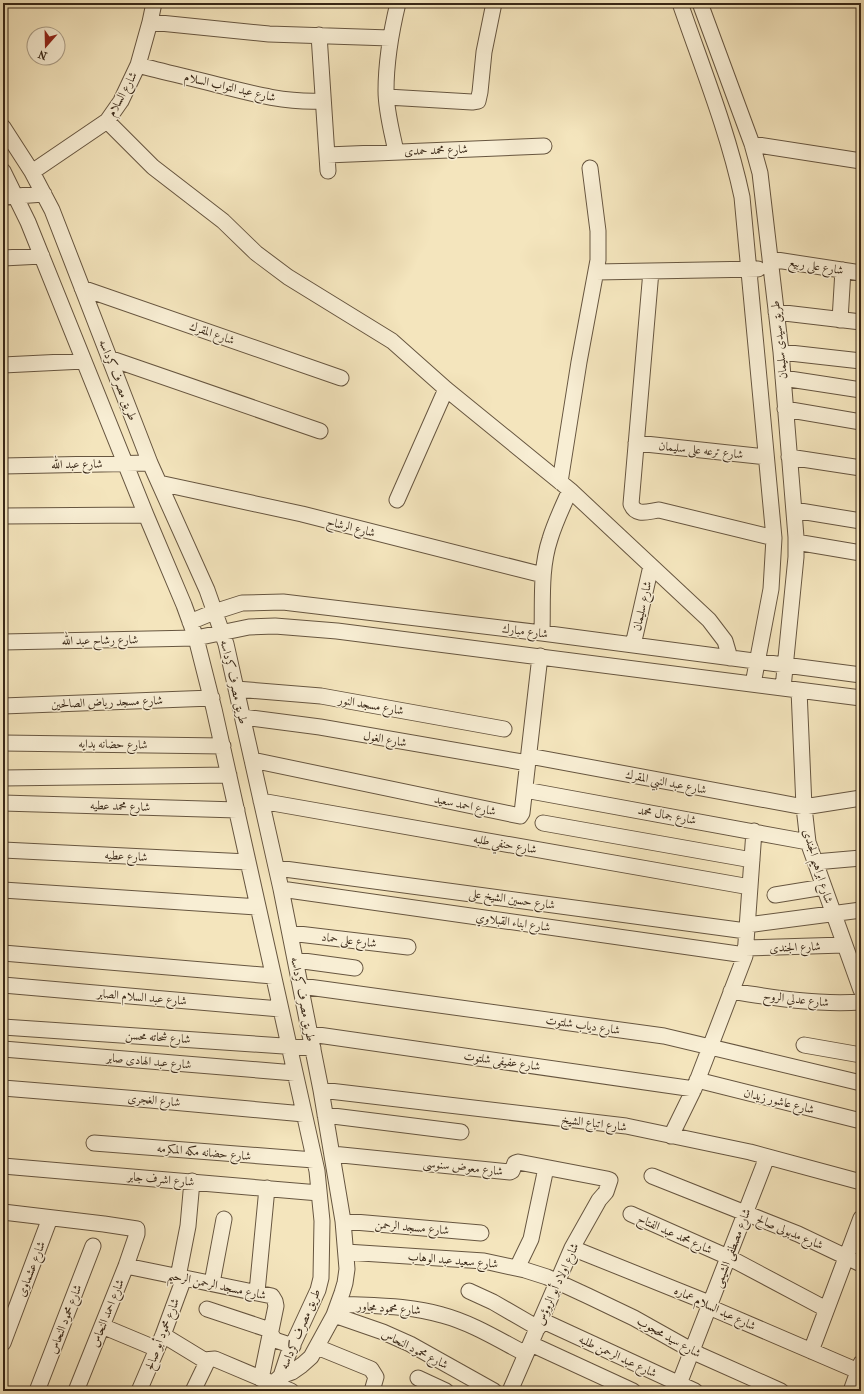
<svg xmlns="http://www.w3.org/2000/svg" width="864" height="1394" font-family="'IM FELL French Canon',Amiri,serif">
	<rect width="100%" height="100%" fill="#f4e5bd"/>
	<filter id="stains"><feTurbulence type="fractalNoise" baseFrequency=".005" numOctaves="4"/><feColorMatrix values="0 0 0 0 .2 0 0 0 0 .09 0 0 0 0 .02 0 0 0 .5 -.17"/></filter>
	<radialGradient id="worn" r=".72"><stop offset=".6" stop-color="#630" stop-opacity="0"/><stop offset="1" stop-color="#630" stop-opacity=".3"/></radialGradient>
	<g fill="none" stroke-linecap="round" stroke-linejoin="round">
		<g stroke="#675640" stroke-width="17">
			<path id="minor" d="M 680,3 C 702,67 728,131 742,197 L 774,538 L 771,589 L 753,684
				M 700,3 L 752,144 L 760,173 L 781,352 L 796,537 L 796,557 L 783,688
				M 150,22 L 269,34 L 390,38
				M 319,35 L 328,171
				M 138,65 C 164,72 191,78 218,85 C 253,94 287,103 323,101
				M 387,97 L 472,102 L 478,101 L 480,92 L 484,52 L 494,3
				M 107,121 L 153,167 L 223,221 L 256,253 L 288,277 L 392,341 L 446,389 L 570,490 L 709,620 L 725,641 L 730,658
				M 3,127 L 32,172 L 52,210 L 150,463 L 207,590 L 226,644 L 281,889 L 321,1090 L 343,1221 L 347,1269 L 345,1283 L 342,1293 L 334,1315 L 311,1357 L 302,1365 L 292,1372 L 281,1376 L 264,1391
				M 752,144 L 861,161
				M 396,152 C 392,132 386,111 386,91 C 386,61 391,32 398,3
				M 327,155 L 544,146
				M 3,171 L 28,222 L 146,515 L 184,605 L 196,638 L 214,709 L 317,1171 L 322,1221 L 321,1278 L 318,1290 L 288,1355 L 281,1376
				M 32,172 L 107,121 L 121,101 L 138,65 L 150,22 L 154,3
				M 3,197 L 44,194
				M 3,258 L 42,256
				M 770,259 L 861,273
				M 651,271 L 631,504 C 636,517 649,511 659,510 L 774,538
				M 596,272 L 758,269
				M 82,288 L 341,378
				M 776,312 L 861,322
				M 840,320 L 843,270
				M 781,352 L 861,361
				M 109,358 L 320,431
				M 3,365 L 84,361
				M 783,378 L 861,390
				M 785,409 L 861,422
				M 636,443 L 766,457
				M 789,457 L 861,468
				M 3,466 L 150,463
				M 560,482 L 579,362 L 598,260 L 598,231 L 590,168
				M 159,483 L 302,514 L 543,575
				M 397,500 L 446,389
				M 794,510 L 861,521
				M 3,516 L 146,515
				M 796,542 L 861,553
				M 190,622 L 214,612 L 242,603 L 283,602 L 542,633 L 861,675
				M 542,633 C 543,602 540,569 550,539 C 555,522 563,506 570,490
				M 3,642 L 196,638 L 249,627 L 275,626 L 337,631 L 861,698
				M 633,645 L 651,566
				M 236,689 L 321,696 L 504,729
				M 799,690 L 804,807 L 808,842 L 861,990
				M 3,706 L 212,698
				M 243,717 L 320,727 L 528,763
				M 3,743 L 223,746
				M 529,756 L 804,807 L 861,798
				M 252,760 L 520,816 L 522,813 L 540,656
				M 3,778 L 229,775
				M 525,790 L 808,842
				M 261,801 L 750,887
				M 3,803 L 237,810
				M 543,823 L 752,860
				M 3,850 L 248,862
				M 815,862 L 861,858
				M 277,868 L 746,931
				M 281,889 L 745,955
				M 3,890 L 258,907
				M 775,895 L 824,887
				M 747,925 L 861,910
				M 290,933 L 408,947
				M 745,948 L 844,945
				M 3,953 L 273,976
				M 296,960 L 355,968
				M 3,985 L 280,1009
				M 301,986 L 664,1036 L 861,1083
				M 731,991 C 774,998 818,1005 861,1002
				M 3,1027 L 313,1048
				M 311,1034 L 694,1089
				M 804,1045 L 861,1055
				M 3,1049 L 295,1073
				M 697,1080 L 861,1121
				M 3,1088 L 139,1099 L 304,1114
				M 321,1090 L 626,1126 L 750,1152 L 861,1182
				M 325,1115 L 461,1132
				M 671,1136 L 694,1089 L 745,956 L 754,831
				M 94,1143 L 314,1160
				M 332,1154 L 510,1172 L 512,1171 L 515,1163 L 518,1162 L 607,1179 L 610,1180 L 606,1192 L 599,1200 L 572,1248 L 510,1391
				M 3,1166 L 319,1193
				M 652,1176 L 798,1234 L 861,1264
				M 3,1212 L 104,1224 L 137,1229 L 137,1234 L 126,1266 L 76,1391
				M 631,1214 L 728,1257 L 826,1309
				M 343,1221 L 481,1233
				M 572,1248 L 704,1301 L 707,1302 L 709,1307 L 858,1371
				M 346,1252 L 484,1261 L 525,1270 L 547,1277 L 588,1296 L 634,1318 L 700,1355 L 781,1391
				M 126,1266 L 272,1296 L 275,1301 L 276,1306 L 261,1379
				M 517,1268 L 531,1239 L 546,1168
				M 178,1277 L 188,1226 L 192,1181
				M 212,1283 L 224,1219
				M 469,1291 L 493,1302 L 538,1328
				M 257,1292 L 267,1188
				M 338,1304 C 373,1306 409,1305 442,1315 C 472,1323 499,1340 526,1354
				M 207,1309 L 267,1329 L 275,1340 L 293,1346
				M 334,1315 L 383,1332 L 410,1344 L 494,1391
				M 541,1320 L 695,1391
				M 102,1326 L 157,1349
				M 163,1335 L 204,1360 L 215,1359 L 291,1391
				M 3,1343 L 50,1218
				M 531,1344 L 633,1391
				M 317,1347 L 371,1369 L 376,1377 L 372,1391
				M 811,1351 L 861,1218
				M 418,1378 L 446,1391
				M 679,1384 L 767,1157
				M 37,1391 L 93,1246
				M 139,1391 L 163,1335 L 184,1278
				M 193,1391 L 208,1360
				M 851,1391 L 861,1363"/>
		</g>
		<use href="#minor" stroke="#f8eed4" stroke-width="15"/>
	</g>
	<g text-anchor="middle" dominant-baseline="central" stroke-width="3" stroke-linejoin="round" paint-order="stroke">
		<g font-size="12" fill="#382717" stroke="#f8eed4">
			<text transform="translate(230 87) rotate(13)">شارع عبد التواب السلام</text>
			<text transform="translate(122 94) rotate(-61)">شارع السلام</text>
			<text transform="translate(436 150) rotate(-2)">شارع محمد حمدى</text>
			<text transform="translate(816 266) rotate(9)">شارع على ربيع</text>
			<text transform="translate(212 333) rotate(19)">شارع المقرك</text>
			<text transform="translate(779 340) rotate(-96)">طريق سيدى سليمان</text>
			<text transform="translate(118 380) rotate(69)">طريق مصرف كرداسه</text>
			<text transform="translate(701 450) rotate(6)">شارع ترعه على سليمان</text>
			<text transform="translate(77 464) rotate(-1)">شارع عبد الله</text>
			<text transform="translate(351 527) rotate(14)">شارع الرشاح</text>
			<text transform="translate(642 606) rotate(-77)">شارع سليمان</text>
			<text transform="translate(525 631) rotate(7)">شارع مبارك</text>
			<text transform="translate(100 640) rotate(-1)">شارع رشاح عبد الله</text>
			<text transform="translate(234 682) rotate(77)">طريق مصرف كرداسه</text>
			<text transform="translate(107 702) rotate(-2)">شارع مسجد رياض الصالحين</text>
			<text transform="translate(371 705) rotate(10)">شارع مسجد النور</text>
			<text transform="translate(385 739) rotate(10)">شارع الغول</text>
			<text transform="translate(113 744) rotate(1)">شارع حضانه بدايه</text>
			<text transform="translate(666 782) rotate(11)">شارع عبد النبي المقرك</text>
			<text transform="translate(465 805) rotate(12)">شارع احمد سعيد</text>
			<text transform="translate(120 806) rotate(2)">شارع محمد عطيه</text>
			<text transform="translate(667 815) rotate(10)">شارع جمال محمد</text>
			<text transform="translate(505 844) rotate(10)">شارع حنفي طلبه</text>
			<text transform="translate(126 856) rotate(3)">شارع عطيه</text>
			<text transform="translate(818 866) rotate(73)">شارع ابراهيم الجندى</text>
			<text transform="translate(512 899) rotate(8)">شارع حسين الشيخ على</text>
			<text transform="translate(513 922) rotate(8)">شارع ابناء القبلاوي</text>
			<text transform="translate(349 940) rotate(7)">شارع على حماد</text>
			<text transform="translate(795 947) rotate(-2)">شارع الجندى</text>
			<text transform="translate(142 997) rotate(5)">شارع عبد السلام الصابر</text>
			<text transform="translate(303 999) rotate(79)">طريق مصرف كرداسه</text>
			<text transform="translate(796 999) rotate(6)">شارع عدلي الروح</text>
			<text transform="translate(583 1025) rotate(8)">شارع دياب شلتوت</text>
			<text transform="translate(158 1037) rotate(4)">شارع شحاته محسن</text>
			<text transform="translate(149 1061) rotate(5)">شارع عبد الهادى صابر</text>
			<text transform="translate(502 1061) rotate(8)">شارع عفيفى شلتوت</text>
			<text transform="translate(154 1100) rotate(5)">شارع الغجرى</text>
			<text transform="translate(779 1101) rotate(14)">شارع عاشور زيدان</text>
			<text transform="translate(594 1123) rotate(7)">شارع اتباع الشيخ</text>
			<text transform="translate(204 1152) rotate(5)">شارع حضانه مكه المكرمه</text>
			<text transform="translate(463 1167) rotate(6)">شارع معوض سنوسى</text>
			<text transform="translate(161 1179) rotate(5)">شارع اشرف جابر</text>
			<text transform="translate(412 1227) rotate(5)">شارع مسجد الرحمن</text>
			<text transform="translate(790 1232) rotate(23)">شارع مدبولى صالح</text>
			<text transform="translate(675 1234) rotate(24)">شارع محمد عبد الفتاح</text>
			<text transform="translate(732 1248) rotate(-69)">شارع مصطفى الشيمى</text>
			<text transform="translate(453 1260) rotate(5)">شارع سعيد عبد الوهاب</text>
			<text transform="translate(31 1269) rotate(-69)">شارع عشماوى</text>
			<text transform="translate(557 1284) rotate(-66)">شارع اولاد أبو الروؤس</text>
			<text transform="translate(217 1285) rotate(12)">شارع مسجد الرحمن الرحيم</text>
			<text transform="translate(389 1308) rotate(4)">شارع محمود مجاور</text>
			<text transform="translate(715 1308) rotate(25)">شارع عبد السلام عماره</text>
			<text transform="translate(107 1313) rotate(-68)">شارع احمد النحاس</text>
			<text transform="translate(65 1319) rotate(-69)">شارع محمود النحاس</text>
			<text transform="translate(300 1329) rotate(-67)">طريق مصرف كرداسه</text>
			<text transform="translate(162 1334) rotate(-69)">شارع محمود أبو صالح</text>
			<text transform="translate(669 1337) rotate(29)">شارع سيد محجوب</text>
			<text transform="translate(415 1349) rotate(27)">شارع محمود النحاس</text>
			<text transform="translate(618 1356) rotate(25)">شارع عبد الرحمن طلبه</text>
		</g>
	</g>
	<rect width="864" height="1394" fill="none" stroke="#f4e5bd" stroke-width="16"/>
	<rect x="4" y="4" width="856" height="1386" fill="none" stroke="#382717" stroke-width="2"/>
	<rect x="8" y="8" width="848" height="1378" fill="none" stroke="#382717"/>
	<g transform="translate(46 46) rotate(200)"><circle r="19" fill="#f8eed4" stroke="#ab9e88"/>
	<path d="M0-3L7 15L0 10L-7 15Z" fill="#8f2418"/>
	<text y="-6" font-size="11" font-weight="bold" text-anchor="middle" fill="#382717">N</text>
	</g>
	<rect width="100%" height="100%" filter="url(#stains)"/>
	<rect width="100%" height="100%" fill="url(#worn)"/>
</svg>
